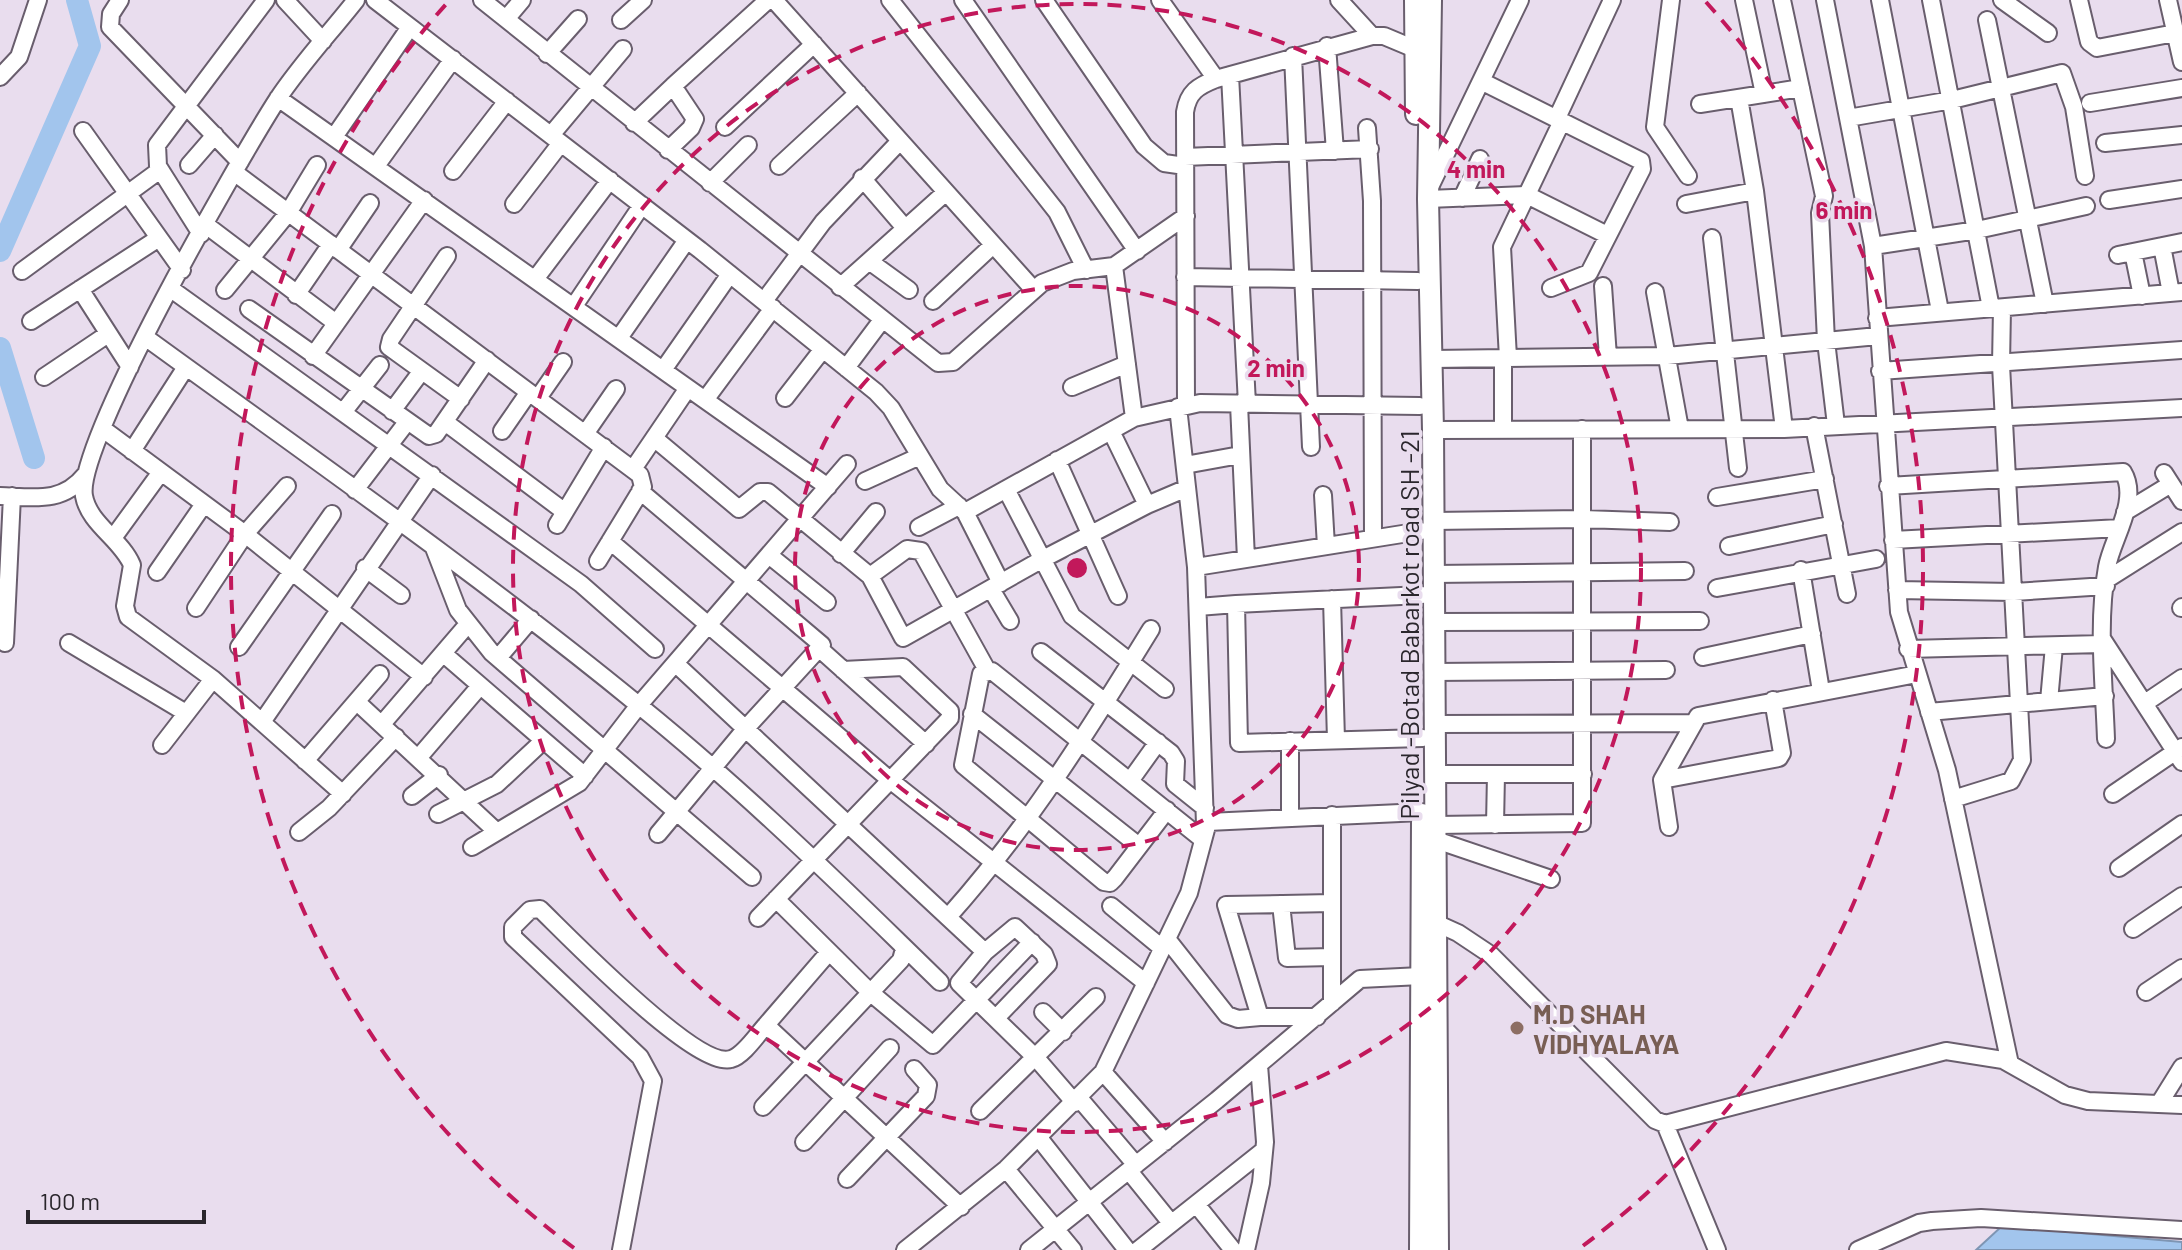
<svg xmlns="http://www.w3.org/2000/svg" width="2182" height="1250" font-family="Barlow,sans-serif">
	<rect width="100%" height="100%" fill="#e9ddee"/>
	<path fill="#a2c5ed" stroke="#7e95b3" stroke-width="2" d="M 2002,1226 L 2182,1242 L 2182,1250 L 1976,1250 Z"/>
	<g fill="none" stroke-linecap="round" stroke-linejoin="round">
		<path stroke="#a2c5ed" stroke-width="22" d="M 0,251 L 90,46 L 77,0
			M 0,348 L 34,458"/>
		<g stroke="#695e6d" stroke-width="20">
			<path id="minor" d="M 120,0 L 111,14 L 110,27 L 240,162
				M 285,0 L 323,41
				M 375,0 L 700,250 L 876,392 L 891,408 L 940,489 L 965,512 L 1001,583
				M 482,0 L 938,363 L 953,362 L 1042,283 L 1073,271 L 1114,266 L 1186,216
				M 774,0 L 1034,290
				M 890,0 L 1057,212 L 1086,270
				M 963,0 L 1137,251
				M 1044,0 L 1144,146 L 1164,163 L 1185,166
				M 1160,0 L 1216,79
				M 1339,0 L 1372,36
				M 1671,0 L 1655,127 L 1688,176
				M 1744,0 L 1764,94
				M 1782,0 L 1824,196 L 1820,213 L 1826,341 L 1836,425
				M 1825,0 L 1873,246 L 1899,612 L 1947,770 L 2010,1064
				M 1880,0 L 1940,311
				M 1931,0 L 1991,308
				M 2002,0 L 2048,33
				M 2079,0 L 2089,42 L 2097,48 L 2175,33
				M 2168,0 L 2182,62
				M 506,19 L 522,0
				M 621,20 L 643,0
				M 1987,20 L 2045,304
				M 1327,46 L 1335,151
				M 547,54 L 578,19
				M 1293,56 L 1311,447
				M 1230,75 L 1247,404
				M 0,77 L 19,57 L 38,0
				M 1481,81 L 1641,161 L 1642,169 L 1589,273 L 1551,288
				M 278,98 L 828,487
				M 1739,98 L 1755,191 L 1784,429
				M 2090,103 L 2182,88
				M 1700,104 L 1801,88
				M 1557,118 L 1612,0
				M 1848,118 L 1952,100 L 2062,73 L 2074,107 L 2085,176
				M 634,123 L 673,86
				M 725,127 L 814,44
				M 1367,128 L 1372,201 L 1373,538
				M 83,131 L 182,270
				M 551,135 L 623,49
				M 334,137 L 410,27
				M 2105,143 L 2182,135
				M 668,150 L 691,128 L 695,119 L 673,86 L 768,0
				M 1185,157 L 1370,149
				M 189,165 L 215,135
				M 376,166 L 453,59
				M 779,166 L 858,93
				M 453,171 L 507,101
				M 234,172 L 640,475 L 643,487 L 598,561
				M 862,178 L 905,228
				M 710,183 L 748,145
				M 1429,189 L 1520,0
				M 1462,198 L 1480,159
				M 1428,199 L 1527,195 L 1607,235
				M 2109,200 L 2182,189
				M 514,204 L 561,143
				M 1686,204 L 1755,191
				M 206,225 L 336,323
				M 201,234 L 158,166 L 157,145 L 266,0
				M 1712,238 L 1738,468
				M 1873,246 L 1977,230 L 2086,206
				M 2162,246 L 2171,293
				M 338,250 L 370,203
				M 2133,252 L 2142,296
				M 2118,255 L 2182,242
				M 447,256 L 391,339 L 389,347 L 461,399
				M 869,261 L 909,290
				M 1114,266 L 1134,418
				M 22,271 L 160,170
				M 1185,277 L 1418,281
				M 536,278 L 610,180
				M 1603,286 L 1608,357
				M 840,287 L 946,192
				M 80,289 L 130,367
				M 171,289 L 581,584 L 655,649
				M 225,290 L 288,213 L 317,165
				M 1655,292 L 1680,429
				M 296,295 L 331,244
				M 764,301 L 823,222 L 900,141
				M 933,301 L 993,245
				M 574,306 L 642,205
				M 249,309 L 429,436 L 436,434 L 487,360
				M 1877,318 L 2182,292
				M 31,321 L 159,238
				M 145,337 C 310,457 478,574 636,703 C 729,778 816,861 901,944 L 904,949 L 901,960 L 763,1107
				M 619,338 L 687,240
				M 313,356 L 424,200
				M 1508,358 L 1502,247 L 1562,121
				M 1432,359 L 1667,356 L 1878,336
				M 846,368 L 882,320
				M 663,370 L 730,274
				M 1880,371 L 2182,350
				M 44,377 L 108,334
				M 1072,387 L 1127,364
				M 538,398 L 563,362
				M 785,398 L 823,349
				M 705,400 L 773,308
				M 1239,404 L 1246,559
				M 1186,406 L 1185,112 C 1188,92 1198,86 1216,79 L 1372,36 L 1384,36 L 1415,49
				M 1178,407 L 1196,567 L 1205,824
				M 344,411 L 380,365
				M 392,411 L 421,372
				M 445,422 L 565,512
				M 1814,426 L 1847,594
				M 103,429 L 245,534 L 424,677
				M 1433,430 L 1784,429 L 2182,408
				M 1503,430 L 1503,358
				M 502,431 L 529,392
				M 1111,431 L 1147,505
				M 585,434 L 616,389
				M 654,438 L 739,509 L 760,492 L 768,492 L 870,576 L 903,638 L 1041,560 L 1147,505 L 1187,488
				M 132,451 L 186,367
				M 1057,460 L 1118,596
				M 1185,465 L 1240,455
				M 633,469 L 688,388
				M 2164,473 L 2182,501
				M 865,481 L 920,456
				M 1888,486 L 2123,472 C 2140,500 2112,539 2107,567 C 2097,623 2104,682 2106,739
				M 1006,489 L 1072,616 L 1165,689
				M 355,490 L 407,422
				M 640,491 L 822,645 L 747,727 L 658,834
				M 1323,495 L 1326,546
				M 0,496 C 33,497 62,504 85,475
				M 1717,497 L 1825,479
				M 965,512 L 1134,418 L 1200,403 L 1420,406
				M 2125,512 L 2171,484
				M 1433,521 L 1583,519 L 1670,522
				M 557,525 L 604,447
				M 919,527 L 959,506
				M 113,538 L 161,472
				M 1893,540 L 2120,528
				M 610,541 L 890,780 L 1146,983
				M 1729,546 L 1834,524
				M 434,548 L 458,610 L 492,653 L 752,877
				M 841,554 L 876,512
				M 770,556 L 827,602
				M 1196,567 L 1421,531
				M 365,568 L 401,595
				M 1801,570 L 1821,691
				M 157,572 L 204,504
				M 1433,574 L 1685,571
				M 870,576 L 907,549 L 921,551 L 987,670
				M 2106,580 L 2182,532
				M 1717,588 L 1876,559
				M 991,589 L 1010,621
				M 1897,590 L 2014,592 L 2106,586
				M 1332,599 L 1336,740
				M 1236,604 L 1422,595
				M 1198,607 L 1236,604 L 1239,743 L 1423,738
				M 196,608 L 245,534 L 287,486
				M 2181,608 L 2182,607
				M 1433,622 L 1700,621
				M 2103,640 L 2182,762
				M 5,643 L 12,496
				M 69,643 L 186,713
				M 239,647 L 332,514
				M 1908,649 L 2102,644
				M 821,650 L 926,744
				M 1041,652 L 1171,753 L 1176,761 L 1175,784 L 1205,808
				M 445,655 L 585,776
				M 1703,657 L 1812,634
				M 498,658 L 531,619
				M 676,664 L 985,952
				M 1433,672 L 1666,670
				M 2049,701 L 2054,646
				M 357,702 L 497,832
				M 2145,703 L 2182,678
				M 1929,712 L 2105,696
				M 972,714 L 1139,846
				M 262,722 L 432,475
				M 382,724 L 468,624
				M 1434,724 L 1692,723
				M 1290,741 L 1290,816
				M 162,745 L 213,679
				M 419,757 L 480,686
				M 305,761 L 380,674
				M 1435,774 L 1583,774
				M 1662,780 L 1779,758 L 1782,753 L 1773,700
				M 1130,781 L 1158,742
				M 343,794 L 213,679 L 128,617 L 125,606 L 132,565 C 121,539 89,524 84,496 C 75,444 241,156 277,100 C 300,65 330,33 356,0
				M 2113,794 L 2182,747
				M 412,796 L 439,775
				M 1953,799 L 2011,781 L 2022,760 L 2001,365 L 2002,308
				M 1167,810 L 1115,878 L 1110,883 L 1104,882 L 963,765 L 981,674 L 992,671 L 1202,839
				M 438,814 L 497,784 L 542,742
				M 1436,825 L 1582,823 L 1582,429
				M 1495,825 L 1496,774
				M 1669,827 L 1662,780 L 1698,716 L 1917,674
				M 299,832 L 329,808 L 396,737
				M 1436,840 L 1551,879
				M 472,847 L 579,783 L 639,705 L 847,464
				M 2119,868 L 2182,824
				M 776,899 L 871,993 L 933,1045 L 1032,942
				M 1281,904 L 1287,958 L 1332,957
				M 1111,906 L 1162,948
				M 948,917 C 1027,829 1089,730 1151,629
				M 758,918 L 950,718 L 950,711 L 903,667 L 843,670
				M 1427,919 L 1458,933 L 1491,955 L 1655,1120 L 1665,1124 L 1946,1051 L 2003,1060 L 2065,1095 L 2088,1101 L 2182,1105
				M 2133,929 L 2182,896
				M 1167,939 L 1227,1015 L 1238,1019 L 1260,1017
				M 901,944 L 940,982
				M 829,952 L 766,1025 L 961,1207
				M 2146,992 L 2182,968
				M 1332,1003 L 1332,815
				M 1043,1012 L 1063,1032
				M 1317,1017 L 1260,1017 L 1226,905 L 1332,903
				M 996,1018 L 1048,964 L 1044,954 L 1015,927 L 985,952 L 959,983 L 1037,1059 L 1075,1103
				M 1103,1072 L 1165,1142
				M 1079,1098 L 1136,1165
				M 2159,1104 L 2182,1067
				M 980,1111 L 1096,997
				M 1665,1124 L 1717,1250
				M 1039,1138 L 1127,1250
				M 804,1142 L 890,1048
				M 1006,1169 L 1073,1250
				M 1129,1171 L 1171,1223
				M 847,1179 L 926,1096 L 928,1085 L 914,1069
				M 1196,1204 L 1233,1250
				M 621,1250 L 653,1081 L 640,1057 L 513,937 L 513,927 L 530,910 L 540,909 C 568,936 696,1069 731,1059 C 743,1056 757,1035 766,1025
				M 905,1250 L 1006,1169 L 1103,1072 L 1189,893 L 1208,822 L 1422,812
				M 1029,1250 L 1217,1100 L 1360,979 L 1421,976
				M 1138,1250 L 1264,1150
				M 1246,1250 L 1261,1183 L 1265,1142 L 1259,1065
				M 1858,1250 L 1919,1223 L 1932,1221 L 1981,1218 L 2182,1230"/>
		</g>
		<g stroke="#695e6d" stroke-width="24">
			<path id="major" d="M 1415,0 L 1416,114
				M 1431,0 L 1428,199 L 1433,430 L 1438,1250
				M 1420,1250 L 1422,822"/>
		</g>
		<use href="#minor" stroke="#fff" stroke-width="16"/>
		<use href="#major" stroke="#fff" stroke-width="20"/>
	</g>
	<g fill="none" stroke="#c2185b" stroke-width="4" stroke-dasharray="14 10">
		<circle cx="1077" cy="568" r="282"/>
		<circle cx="1077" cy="568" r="564"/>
		<path d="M574 1248A846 846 0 0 1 448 2M1706 2A846 846 0 0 1 1580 1248"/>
	</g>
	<circle fill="#8d6e63" stroke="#e9ddee" stroke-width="3" cx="1517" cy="1028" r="8"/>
	<g text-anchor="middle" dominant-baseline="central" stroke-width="7" stroke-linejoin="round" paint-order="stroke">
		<g font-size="26" fill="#2a262c" stroke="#e9ddee">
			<text transform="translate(1408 625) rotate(-90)">Pilyad -Botad Babarkot road SH -21</text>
		</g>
		<g font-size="26" font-weight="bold" fill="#785e54" stroke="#e9ddee" text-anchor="start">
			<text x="1533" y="1013">M.D SHAH<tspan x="1533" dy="30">VIDHYALAYA</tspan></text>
		</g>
	</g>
	<circle cx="1077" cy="568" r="12" fill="#c2185b" stroke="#e9ddee" stroke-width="4"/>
	<g font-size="24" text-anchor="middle" font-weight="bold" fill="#c2185b" stroke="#e9ddee" stroke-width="7" stroke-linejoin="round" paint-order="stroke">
		<text x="1476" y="178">4 min</text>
		<text x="1844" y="219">6 min</text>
		<text x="1276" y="377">2 min</text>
	</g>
	<path d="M28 1210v12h176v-12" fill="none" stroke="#2a262c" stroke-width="4"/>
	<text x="40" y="1210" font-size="24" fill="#2a262c" stroke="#e9ddee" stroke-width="6" paint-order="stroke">100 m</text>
</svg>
